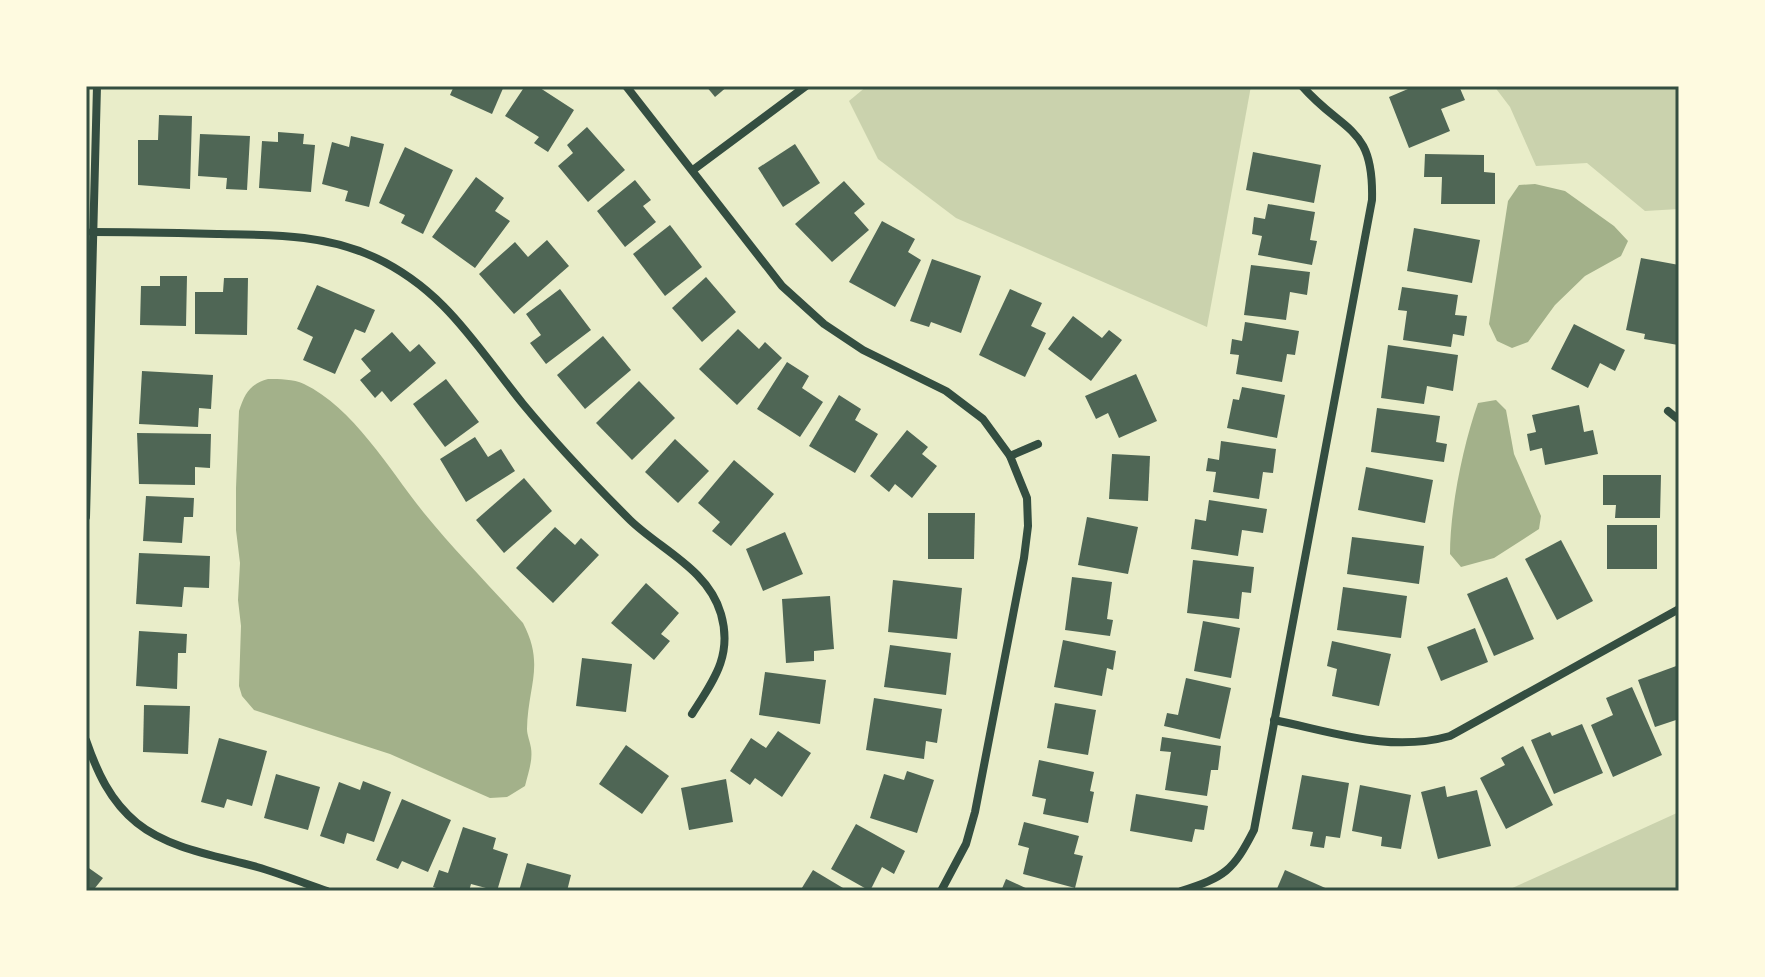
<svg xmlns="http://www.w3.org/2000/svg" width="1765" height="977" font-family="Bitter,serif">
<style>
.green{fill:#cad2ad}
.water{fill:#a3b18a}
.building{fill:#4f6655}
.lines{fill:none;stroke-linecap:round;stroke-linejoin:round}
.minor{stroke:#344e41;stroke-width:8}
.neatline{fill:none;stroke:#344e41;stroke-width:3}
</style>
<rect width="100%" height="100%" fill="#e9edc9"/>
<g class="green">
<polygon points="867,86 1251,86 1207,327 956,218 878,159 849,101"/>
<polygon points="1494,86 1679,86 1679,209 1645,211 1587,163 1536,166 1510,107"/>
<polygon points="1679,812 1679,891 1506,891"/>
</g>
<g class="water">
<polygon points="1535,184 1565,191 1614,226 1628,241 1621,256 1585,276 1555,305 1528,342 1512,348 1497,341 1489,324 1508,201 1519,185"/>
<path d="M 268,379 C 280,379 293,379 304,384 C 354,408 391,472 424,513 C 455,551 490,586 523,623 C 545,665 528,685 527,729 C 527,735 530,741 531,748 C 533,761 528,773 525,786 L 507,797 L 490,798 L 390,754 L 254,710 L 242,696 L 239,686 L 241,626 L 238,600 L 240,563 L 236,530 L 236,488 L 239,411 C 245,393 250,384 268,379 Z"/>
<path d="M 1496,400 L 1506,410 L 1514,454 L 1541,516 L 1539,529 L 1494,558 L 1461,567 L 1450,554 C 1450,509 1463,445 1478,403 Z"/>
</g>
<g class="building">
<polygon points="454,86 504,86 492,114 450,95"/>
<polygon points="525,86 537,86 574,110 548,152 534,143 539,137 505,116"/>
<polygon points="706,86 728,86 715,97"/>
<polygon points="1415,86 1459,86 1465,100 1441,109 1450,131 1409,148 1389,97"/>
<polygon points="159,115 192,116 190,189 138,185 138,140 158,140"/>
<polygon points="587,127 625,170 588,202 558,166 573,153 567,145"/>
<polygon points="278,132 304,134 303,144 315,145 311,192 259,188 262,141 278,142"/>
<polygon points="200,134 250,136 247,190 226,189 227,178 198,176"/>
<polygon points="351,136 384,144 369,207 345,201 348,191 322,184 332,142 349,147"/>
<polygon points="795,144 820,183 783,207 758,168"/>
<polygon points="405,147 453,170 423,234 401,223 405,215 379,203"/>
<polygon points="1253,152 1321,165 1314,203 1246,190"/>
<polygon points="1425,154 1484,155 1484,172 1495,173 1495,204 1441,204 1442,177 1424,177"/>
<polygon points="476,177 504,198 495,211 510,221 475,268 432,237"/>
<polygon points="635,180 651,200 643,206 656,222 625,247 597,211"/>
<polygon points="844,181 865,204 854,213 869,230 832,262 795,224"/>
<polygon points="1268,204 1315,212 1310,240 1317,241 1312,265 1258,255 1262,236 1252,234 1254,217 1265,219"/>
<polygon points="882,221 915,239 908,252 921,260 895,307 849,282"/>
<polygon points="670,225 702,267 665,296 633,254"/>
<polygon points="1414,228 1480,240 1472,283 1407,271"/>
<polygon points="547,240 569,266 514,314 479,274 515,242 528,257"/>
<polygon points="1641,258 1679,265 1678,345 1644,339 1645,334 1626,330"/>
<polygon points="932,259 981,276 961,333 931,322 929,327 910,321"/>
<polygon points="1251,265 1310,272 1307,295 1290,292 1286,320 1244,315"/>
<polygon points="160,276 187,276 186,326 140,325 141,286 160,286"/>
<polygon points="706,277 736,312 702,342 672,308"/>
<polygon points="224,278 248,278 247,335 195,334 195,292 223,292"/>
<polygon points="317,285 375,310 365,333 355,329 335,374 303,360 313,337 297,329"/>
<polygon points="1402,287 1458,295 1455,315 1467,316 1464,336 1453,334 1451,347 1403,340 1407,311 1398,310"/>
<polygon points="560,289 591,330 546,364 530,343 541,335 526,314"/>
<polygon points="1010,289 1042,303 1031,326 1046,333 1025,377 979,355"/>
<polygon points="1073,316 1102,338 1109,330 1122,340 1091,381 1048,349"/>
<polygon points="1245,322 1299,331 1295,355 1287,354 1282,382 1236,374 1239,355 1230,354 1232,339 1242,341"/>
<polygon points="1574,324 1625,350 1615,371 1600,363 1588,388 1551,369"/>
<polygon points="738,329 759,349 765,342 782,358 737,405 699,369"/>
<polygon points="392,332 410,352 419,344 436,363 391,402 382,391 375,398 360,380 371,371 361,359"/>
<polygon points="603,336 631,370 585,409 557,375"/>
<polygon points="1388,345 1458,355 1453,391 1427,386 1424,404 1381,398"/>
<polygon points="787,362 809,376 802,388 823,402 800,437 757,409"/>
<polygon points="142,371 213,375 211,409 199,408 198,427 139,424"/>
<polygon points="1136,374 1157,421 1119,438 1108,413 1096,419 1085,396"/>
<polygon points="446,379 479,422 445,447 413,404"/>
<polygon points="639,381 675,418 632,460 596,423"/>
<polygon points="1242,387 1285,395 1277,438 1227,428 1233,399 1239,400"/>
<polygon points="839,395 861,409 855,420 878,434 855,473 809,446"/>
<polygon points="1579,405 1584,432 1593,430 1598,454 1545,465 1542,448 1530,451 1527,434 1536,432 1532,415"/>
<polygon points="1377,408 1440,416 1436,442 1447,444 1444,462 1371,452"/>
<polygon points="907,430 928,447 922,454 937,466 912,498 895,484 889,492 870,476"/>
<polygon points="137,433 211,434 210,468 195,467 195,485 139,484"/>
<polygon points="475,437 488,457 501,449 515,471 466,502 440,459"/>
<polygon points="675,439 709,471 678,503 645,472"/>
<polygon points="1221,441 1276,449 1273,473 1263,472 1259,499 1213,492 1216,472 1206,471 1208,458 1219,460"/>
<polygon points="1112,454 1150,456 1148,501 1109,499"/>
<polygon points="734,460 774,494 731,546 712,531 720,522 698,503"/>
<polygon points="1366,467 1433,480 1425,523 1358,510"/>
<polygon points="1603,475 1661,475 1660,518 1615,518 1616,505 1603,505"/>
<polygon points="524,478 552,511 504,553 476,520"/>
<polygon points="146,496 194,498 193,517 184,517 182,543 143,541"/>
<polygon points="1209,500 1267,509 1263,533 1242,530 1238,556 1191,549 1195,519 1206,521"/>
<polygon points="928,513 975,513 974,559 928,559"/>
<polygon points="1087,517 1138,527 1128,574 1078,565"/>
<rect x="1607" y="525" width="50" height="44"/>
<polygon points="555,527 575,545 581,538 599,555 553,603 516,568"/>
<polygon points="785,532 803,574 763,591 746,549"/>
<polygon points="1352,537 1424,546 1419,584 1347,574"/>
<polygon points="1561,540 1593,601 1557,620 1525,559"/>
<polygon points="139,553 210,556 209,588 184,587 182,607 136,604"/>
<polygon points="1193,560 1254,567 1251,593 1242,592 1239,619 1187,613"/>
<polygon points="1072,577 1112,582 1107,619 1113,620 1110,636 1065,630"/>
<polygon points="1507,577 1534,639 1494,656 1467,594"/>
<polygon points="893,580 962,588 957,639 888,632"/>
<polygon points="646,583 679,613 661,634 670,641 654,660 611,623"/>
<polygon points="1343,587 1407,596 1401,638 1337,630"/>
<polygon points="830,596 834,649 814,651 814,661 786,663 782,599"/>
<polygon points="1203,621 1240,628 1231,678 1194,671"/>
<polygon points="1475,628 1488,662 1441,681 1427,647"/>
<polygon points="139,631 187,634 186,653 178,653 177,689 136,686"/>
<polygon points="1063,640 1116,651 1113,670 1107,668 1102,696 1054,687"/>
<polygon points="1332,641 1391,654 1379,706 1332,696 1337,669 1327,666"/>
<polygon points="890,645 951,653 946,695 884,687"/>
<polygon points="582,658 632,664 626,712 576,706"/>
<polygon points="1679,665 1679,719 1655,727 1638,680"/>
<polygon points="765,672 826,680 820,724 759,715"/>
<polygon points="1186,678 1231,688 1220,739 1164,726 1167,713 1178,715"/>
<polygon points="1632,687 1662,755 1613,777 1591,725 1613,715 1606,698"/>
<polygon points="874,698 942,709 937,743 926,741 924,759 866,750"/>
<polygon points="1055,703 1096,710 1088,755 1047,748"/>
<polygon points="144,705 190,706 188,754 143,752"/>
<polygon points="1582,724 1603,773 1554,794 1531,740 1550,732 1552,736"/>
<polygon points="778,731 811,753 782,797 755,778 750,785 730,771 751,738 766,748"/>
<polygon points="1162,737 1221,746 1218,770 1211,770 1207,796 1165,790 1171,752 1160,751"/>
<polygon points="219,738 267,751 252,806 227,799 224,808 201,802"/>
<polygon points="626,745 669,776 642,814 599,784"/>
<polygon points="1523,746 1553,805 1506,829 1480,778 1505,765 1501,758"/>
<polygon points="1039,760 1094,772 1090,791 1094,792 1088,823 1043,814 1046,799 1032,796"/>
<polygon points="907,771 934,780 917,833 870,818 884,774 904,780"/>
<polygon points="276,774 320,787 308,830 264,818"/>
<polygon points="1302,775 1349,783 1340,838 1326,836 1324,848 1310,846 1313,832 1292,829"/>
<polygon points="726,779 733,822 689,830 681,788"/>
<polygon points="363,781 391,792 374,842 347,833 344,844 320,836 339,782 360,790"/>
<polygon points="1360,785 1411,795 1401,849 1381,846 1382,837 1352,831"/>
<polygon points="1445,786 1447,797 1477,790 1491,846 1438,859 1421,792"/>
<polygon points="1136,794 1208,806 1204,830 1195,829 1192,842 1130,831"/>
<polygon points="402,799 451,820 428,872 402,861 398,869 376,860"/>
<polygon points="1024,822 1079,836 1074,854 1083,856 1075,888 1023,874 1029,848 1018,845"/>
<polygon points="856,824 905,851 894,874 882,867 870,891 831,869"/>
<polygon points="463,827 496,838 493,849 508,854 497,891 471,884 469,891 445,891 433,887 439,870 448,873"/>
<polygon points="527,863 571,875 567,891 519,891"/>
<polygon points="86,866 103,878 95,888 99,891 86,891"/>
<polygon points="813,870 848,891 800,891"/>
<polygon points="1285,870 1332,891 1276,891"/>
<polygon points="1006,879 1032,891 1001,891"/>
</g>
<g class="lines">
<g class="minor">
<polyline points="626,86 782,286 824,324 863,350 946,391 983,419 1010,456 1027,498 1028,526 1024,558 975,812 966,844 941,891"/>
<polyline points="693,170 806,86"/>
<path d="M 92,232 C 135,232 177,233 220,234 C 272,235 325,234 374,257 C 445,290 476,346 523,404 C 557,445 592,482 630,520 C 661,550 708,569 721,614 C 733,656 713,681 692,714"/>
<polyline points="1668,411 1679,420"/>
<polyline points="1010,456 1038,444"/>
<polyline points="86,517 97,86"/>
<path d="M 1274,720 C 1334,732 1390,753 1450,736 L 1679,609"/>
<path d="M 86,740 C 97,772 110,801 137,823 C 169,849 218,856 257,867 C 281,874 304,883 327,891"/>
<path d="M 1181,891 C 1225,877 1233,871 1254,830 L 1372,200 C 1374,125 1344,134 1302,86"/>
</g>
</g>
<rect width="1765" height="977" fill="none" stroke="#fefae0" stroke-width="176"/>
<rect x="88" y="88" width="1589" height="801" class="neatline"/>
</svg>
